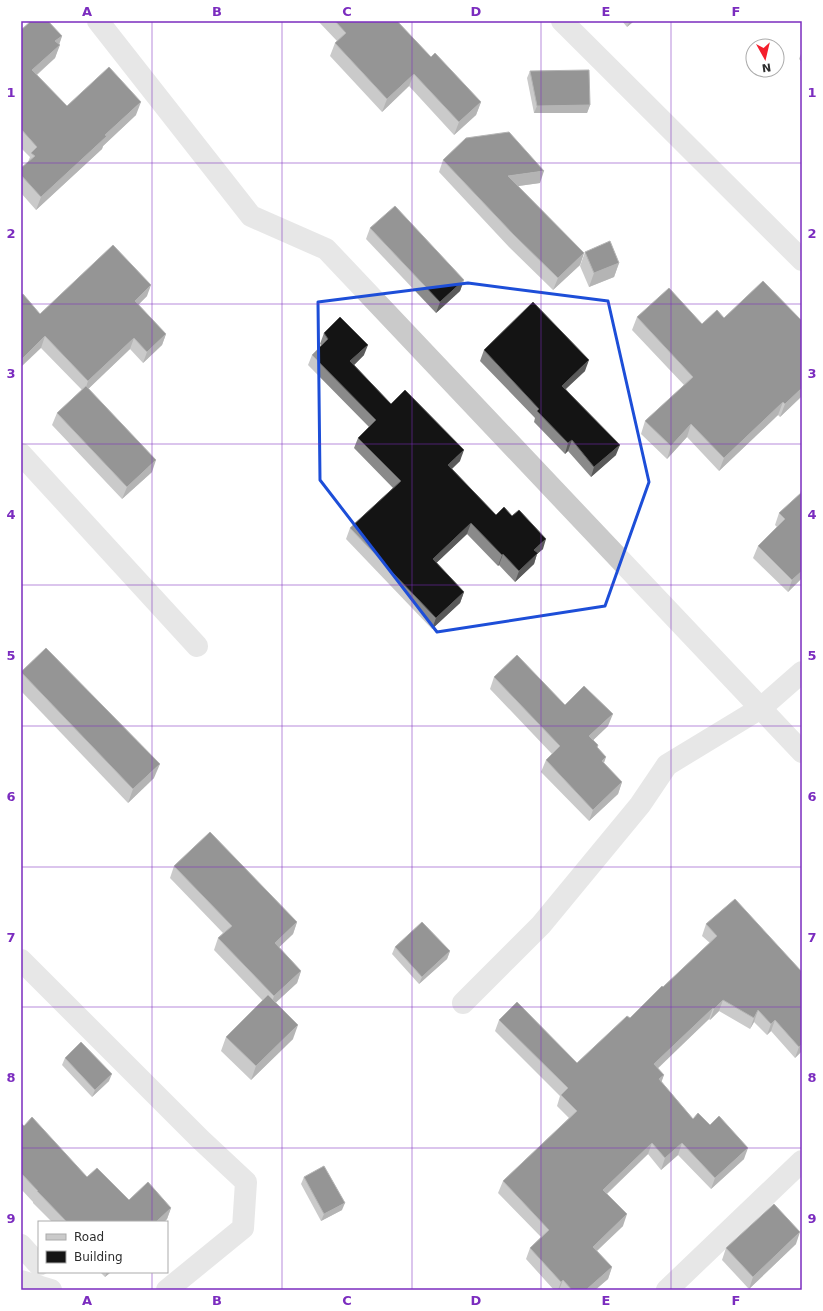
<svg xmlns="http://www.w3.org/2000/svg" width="823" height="1311" font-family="'DejaVu Sans',sans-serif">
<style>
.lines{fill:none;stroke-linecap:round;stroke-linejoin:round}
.minor{stroke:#cacaca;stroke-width:22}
.wall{fill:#8a8a8a}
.shaded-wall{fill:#5a5a5a}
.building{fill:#141414;stroke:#5a5a5a}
.marked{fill:none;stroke:#1d4ed8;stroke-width:3;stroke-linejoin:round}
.grid{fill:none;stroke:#7b2cbf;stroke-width:1;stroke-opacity:0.55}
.neatline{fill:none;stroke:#7b2cbf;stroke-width:1.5}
.grid-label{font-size:13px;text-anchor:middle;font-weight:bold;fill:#7b2cbf}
</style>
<rect width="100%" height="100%" fill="#fff"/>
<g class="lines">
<g class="minor">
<polyline points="98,21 251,216 326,249 802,752"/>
<polyline points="562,21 802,260"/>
<polyline points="21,454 197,646"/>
<polyline points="21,960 200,1139 246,1182 243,1228 167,1290"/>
<polyline points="463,1003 541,925 640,805 667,765 761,708 802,672"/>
<polyline points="21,1245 39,1265"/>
<polyline points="21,1281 51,1290"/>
<polyline points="667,1290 802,1161"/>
</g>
</g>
<g class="wall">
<polygon points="318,21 397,21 431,57 481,102 476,115 454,135 409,86 382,112 330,56 335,43 337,41"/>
<polygon points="622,21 634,21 627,27"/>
<polygon points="21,30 62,36 55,58 37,75 67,106 136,115 103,146 102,149 36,210 21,193 21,168 28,162 30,157 21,148"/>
<polygon points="802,51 802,62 799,59"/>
<polygon points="530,71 590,105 587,113 534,113 527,78"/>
<polygon points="443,160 540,183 518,186 584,253 580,265 553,290 509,247 439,172"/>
<polygon points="370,228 464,280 460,291 436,313 366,239"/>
<polygon points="585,252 619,263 614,277 589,287 580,266"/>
<polygon points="147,296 138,305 166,334 162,345 143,363 130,349 88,389 152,472 122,499 52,425 57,413 82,390 41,348 40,314"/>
<polygon points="637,317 702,324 724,318 802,396 780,417 778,415 719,471 687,437 667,459 641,434 645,421 684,385 632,330"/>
<polygon points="324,333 364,355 354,365 391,404 460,461 452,469 496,515 543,549 537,554 534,564 515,582 499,565 498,566 467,534 436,563 464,592 460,603 432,629 346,539 350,528 393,488 354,448 358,438 369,427 308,365 312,355 321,345 320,344"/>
<polygon points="484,350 585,371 566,389 616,455 591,477 568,451 565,454 534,422 535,418 480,361"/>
<polygon points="802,487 802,578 788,592 753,558 758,546 777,527 775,525 779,513 800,494"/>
<polygon points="21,671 154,778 128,803 21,691"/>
<polygon points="494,677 565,705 608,726 593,740 598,745 597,747 604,764 622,782 618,794 589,821 541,772 546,760 552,754 490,689"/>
<polygon points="174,866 297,922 293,934 279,947 301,971 297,983 276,1002 293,1039 251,1080 221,1051 226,1037 263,1001 214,950 218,938 223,933 170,878"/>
<polygon points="735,899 802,1051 795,1058 771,1031 767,1035 754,1022 750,1029 719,1011 710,1020 709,1019 657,1068 664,1075 661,1081 693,1119 744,1159 711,1189 678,1155 661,1170 648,1154 607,1194 623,1226 597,1251 612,1267 608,1279 595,1290 554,1290 526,1259 530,1248 541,1237 498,1193 503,1181 569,1118 557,1106 560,1096 495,1031 499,1020 577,1063 630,1018 663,987 710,943 702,936 706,924"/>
<polygon points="395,947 450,951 447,959 419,984 392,954"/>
<polygon points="65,1058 109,1081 92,1097 62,1065"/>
<polygon points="21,1123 87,1177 129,1200 171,1208 167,1219 164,1222 52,1222 33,1203 33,1202 21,1189"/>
<polygon points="304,1177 342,1210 321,1221 301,1184"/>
<polygon points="796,1244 749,1289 722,1260 726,1248"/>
<polygon points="100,1272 111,1272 105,1277"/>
</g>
<g class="shaded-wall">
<polygon points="630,21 634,21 627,27"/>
<polygon points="62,36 58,47 60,45 55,58 27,83 32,70 55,41"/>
<polygon points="414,74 409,86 382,112 387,99"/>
<polygon points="141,102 136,115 103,146 102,149 36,210 41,197 105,135"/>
<polygon points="481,102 476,115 454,135 459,122"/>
<polygon points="590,105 587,113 534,113 537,106"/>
<polygon points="544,171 540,183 504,188 508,176"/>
<polygon points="584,253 580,265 553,290 558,278"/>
<polygon points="619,263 614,277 589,287 594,273"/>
<polygon points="464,280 460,291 436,313 440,302"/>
<polygon points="151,285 147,296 131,312 135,301"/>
<polygon points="166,334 162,345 143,363 147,352"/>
<polygon points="45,336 41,348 21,367 21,360"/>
<polygon points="134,338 130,349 84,393 88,381"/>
<polygon points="368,345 364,355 347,372 350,361"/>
<polygon points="589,360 585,371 558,396 562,386"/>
<polygon points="802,388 802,396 780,417 785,404"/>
<polygon points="783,402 778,415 719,471 724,458"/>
<polygon points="691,424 687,437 667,459 671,446"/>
<polygon points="572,440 568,451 565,454 568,443"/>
<polygon points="620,445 616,455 591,477 594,467"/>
<polygon points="464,450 460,461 444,476 448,465"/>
<polygon points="156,460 152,472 122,499 127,487"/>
<polygon points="471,523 467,534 429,570 433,559"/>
<polygon points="546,539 543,549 537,554 534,564 515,582 519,571 534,550"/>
<polygon points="503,554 499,565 498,566 502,555"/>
<polygon points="802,571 802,578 788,592 792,580"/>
<polygon points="464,592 460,603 432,629 436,618"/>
<polygon points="613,714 608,726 585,748 589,736"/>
<polygon points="606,757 602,769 602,761"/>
<polygon points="160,764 154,778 128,803 133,789"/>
<polygon points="622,782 618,794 589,821 593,810"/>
<polygon points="297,922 293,934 271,955 275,943"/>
<polygon points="450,951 447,959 419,984 422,977"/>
<polygon points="301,971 297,983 270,1008 274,996"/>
<polygon points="723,1000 719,1011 710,1020 714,1009"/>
<polygon points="713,1008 709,1019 650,1076 654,1064"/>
<polygon points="758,1010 754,1022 750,1029 754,1018"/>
<polygon points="775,1020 771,1031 767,1035 771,1024"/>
<polygon points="298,1025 293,1039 251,1080 256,1066"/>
<polygon points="802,1044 802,1051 795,1058 799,1047"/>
<polygon points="112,1074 109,1081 92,1097 95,1090"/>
<polygon points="664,1075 660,1086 659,1079"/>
<polygon points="652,1143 648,1154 599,1201 603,1190"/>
<polygon points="682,1143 678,1155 661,1170 665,1158"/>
<polygon points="748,1148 744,1159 711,1189 715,1178"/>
<polygon points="345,1203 342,1210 321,1221 324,1214"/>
<polygon points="171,1208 167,1219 164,1222 156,1222"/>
<polygon points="627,1214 623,1226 589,1258 593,1247"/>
<polygon points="800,1232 796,1244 749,1289 753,1277"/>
<polygon points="612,1267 608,1279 595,1290 586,1290"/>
<polygon points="107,1272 111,1272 105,1277"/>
<polygon points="563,1280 559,1290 558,1290 561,1282"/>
</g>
<g class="building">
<polygon points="31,21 48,21 62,36 55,41 60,45 32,70 67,106 109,67 141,102 105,135 107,136 41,197 21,175 21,168 35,156 31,153 37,147 21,129 21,30"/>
<polygon points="335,21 397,21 431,57 435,53 481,102 459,122 414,74 387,99 335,43 346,33"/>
<polygon points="589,70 590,105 537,106 530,71"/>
<polygon points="509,132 544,171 508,176 584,253 558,278 513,234 443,160 466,138"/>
<polygon points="395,206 464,280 440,302 370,228"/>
<polygon points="610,241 619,263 594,273 585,252"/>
<polygon points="113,245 151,285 135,301 166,334 147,352 134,338 88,381 45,336 21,360 21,295 23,294 40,314"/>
<polygon points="763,281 802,321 802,388 785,404 783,402 724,458 691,424 671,446 645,421 693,377 637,317 669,288 702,324 717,310 724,318"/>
<polygon points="533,302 589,360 562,386 620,445 594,467 572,440 568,443 537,411 539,409 484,350"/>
<polygon points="340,317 368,345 350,361 391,404 405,390 464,450 448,465 496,515 504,507 512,516 519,510 546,539 534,550 538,553 519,571 503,554 502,555 471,523 433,559 464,592 436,618 350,528 401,481 358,438 376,420 312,355 328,339 324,333"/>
<polygon points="86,386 156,460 127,487 57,413"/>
<polygon points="802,492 802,571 792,580 758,546 785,519 779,513"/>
<polygon points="46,648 160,764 133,789 21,672"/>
<polygon points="517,655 565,705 584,686 613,714 589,736 598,745 597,747 606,757 602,761 622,782 593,810 546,760 560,746 494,677"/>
<polygon points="210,832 297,922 275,943 301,971 274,996 218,938 232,926 174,866"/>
<polygon points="735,899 802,972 802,1044 799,1047 775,1020 771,1024 758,1010 754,1018 723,1000 714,1009 713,1008 654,1064 664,1075 659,1079 693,1119 698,1113 710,1125 719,1116 748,1148 715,1178 682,1143 665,1158 652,1143 603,1190 627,1214 593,1247 612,1267 586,1290 572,1290 563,1280 561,1282 530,1248 549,1230 503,1181 577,1111 561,1095 568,1088 499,1020 517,1002 577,1063 627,1016 630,1018 662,986 663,987 717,936 706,924"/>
<polygon points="422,922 450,951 422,977 395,947"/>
<polygon points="268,995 298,1025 256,1066 226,1037"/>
<polygon points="81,1042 112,1074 95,1090 65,1058"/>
<polygon points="32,1117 87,1177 97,1168 129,1200 148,1182 171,1208 156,1222 67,1222 37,1191 38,1191 21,1173 21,1123 24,1126"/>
<polygon points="324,1166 345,1203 324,1214 304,1177"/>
<polygon points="774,1204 800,1232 753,1277 726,1248"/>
</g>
<path d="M0 0H823V1311H0ZM 468,283 L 608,301 L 649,482 L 605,606 L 437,632 L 320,480 L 318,302 Z" fill="#fff" fill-opacity=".55" fill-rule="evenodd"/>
<path class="marked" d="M 468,283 L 608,301 L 649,482 L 605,606 L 437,632 L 320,480 L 318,302 Z"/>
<path class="grid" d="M 152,21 L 152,1222M 282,21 L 282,1290M 412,21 L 412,1290M 541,21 L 541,1290M 671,21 L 671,1290M 21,163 L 802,163M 21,304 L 802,304M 21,444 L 802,444M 21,585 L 802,585M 21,726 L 802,726M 21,867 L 802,867M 21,1007 L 802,1007M 21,1148 L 802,1148M 152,1272 L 152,1290"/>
<rect width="823" height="1311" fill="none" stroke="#ffffff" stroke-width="44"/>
<rect x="38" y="1221" width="130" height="52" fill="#ffffff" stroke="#ababab"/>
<rect x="46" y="1234" width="20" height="6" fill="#cacaca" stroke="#ababab"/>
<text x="74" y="1241" font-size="12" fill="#2d2d2d">Road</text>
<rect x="46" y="1251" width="20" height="12" fill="#141414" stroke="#ababab"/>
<text x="74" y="1261" font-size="12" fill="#2d2d2d">Building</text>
<g transform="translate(765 58) rotate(172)"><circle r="19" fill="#ffffff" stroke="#ababab"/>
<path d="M0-3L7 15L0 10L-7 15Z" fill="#f41e2c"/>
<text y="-6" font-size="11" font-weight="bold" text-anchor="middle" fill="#2d2d2d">N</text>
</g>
<rect x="22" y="22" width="779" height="1267" class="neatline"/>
<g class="grid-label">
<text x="87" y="16">A</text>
<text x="217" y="16">B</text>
<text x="347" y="16">C</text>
<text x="476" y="16">D</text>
<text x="606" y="16">E</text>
<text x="736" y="16">F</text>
<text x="11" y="97">1</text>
<text x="812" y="97">1</text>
<text x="11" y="238">2</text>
<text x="812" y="238">2</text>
<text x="11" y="378">3</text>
<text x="812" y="378">3</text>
<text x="11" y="519">4</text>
<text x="812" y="519">4</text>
<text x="11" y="660">5</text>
<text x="812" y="660">5</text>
<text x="11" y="801">6</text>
<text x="812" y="801">6</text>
<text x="11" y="942">7</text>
<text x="812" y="942">7</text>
<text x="11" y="1082">8</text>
<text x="812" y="1082">8</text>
<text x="11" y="1223">9</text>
<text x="812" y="1223">9</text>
<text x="87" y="1305">A</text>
<text x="217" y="1305">B</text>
<text x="347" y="1305">C</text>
<text x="476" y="1305">D</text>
<text x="606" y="1305">E</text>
<text x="736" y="1305">F</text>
</g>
</svg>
